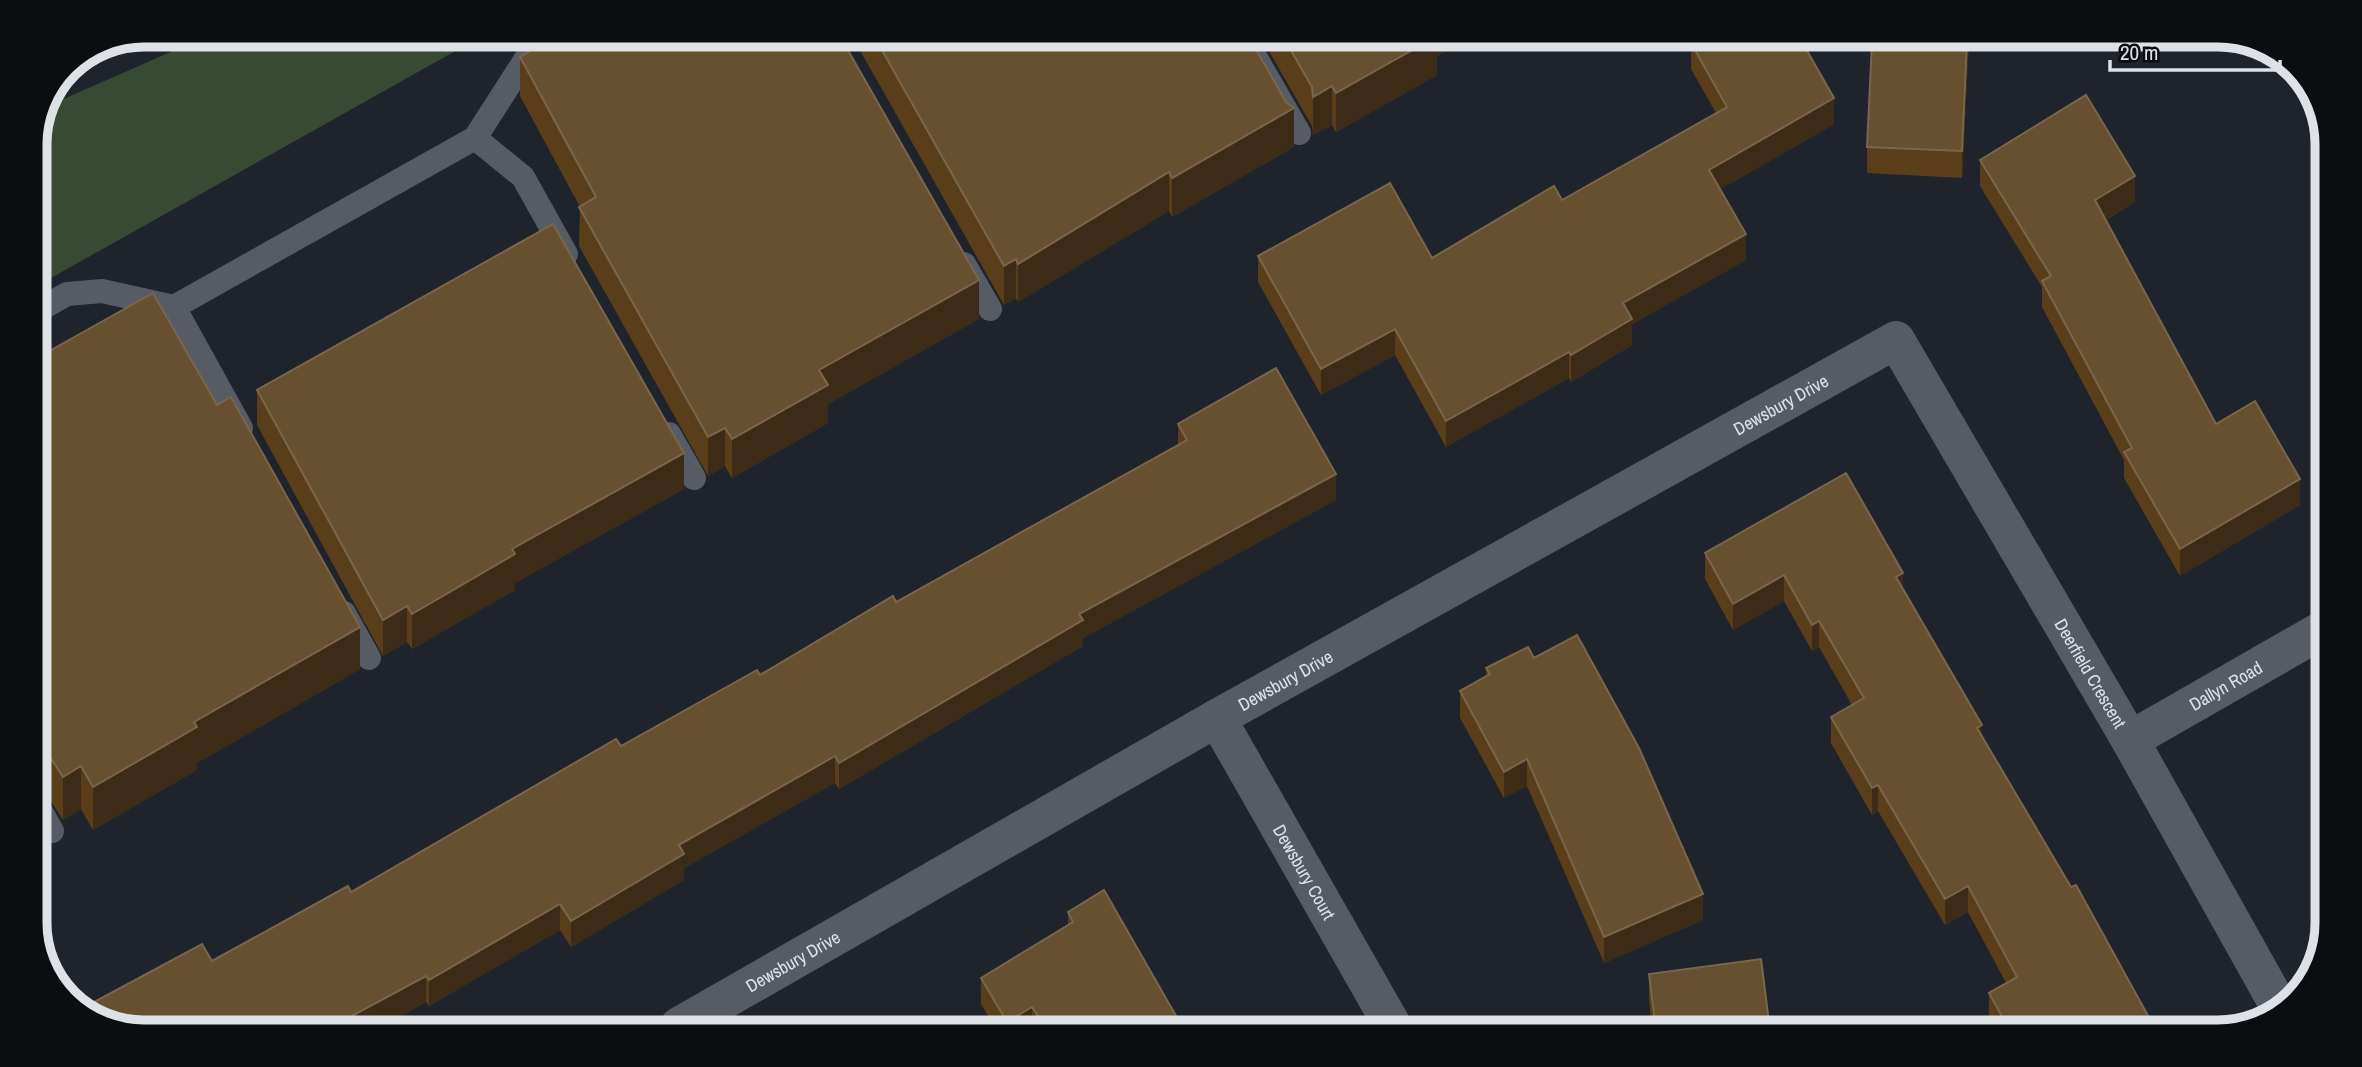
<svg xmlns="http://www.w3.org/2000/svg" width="2362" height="1067" font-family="'Archivo Narrow',sans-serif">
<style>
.green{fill:#394a34}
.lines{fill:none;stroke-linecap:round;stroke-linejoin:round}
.service{stroke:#565b64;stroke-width:24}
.minor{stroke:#565b64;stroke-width:38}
.wall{fill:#593e19}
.shaded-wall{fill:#3c2c17}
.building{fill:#67502f;stroke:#7a664c;stroke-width:2}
.labels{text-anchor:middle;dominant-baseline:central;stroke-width:6;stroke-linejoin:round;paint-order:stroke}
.street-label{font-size:18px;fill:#dee1e6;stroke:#0b0d10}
.rim{fill:none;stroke:#dee1e6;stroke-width:9}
</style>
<rect width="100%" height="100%" fill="#1f232b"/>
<polygon class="green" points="209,35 482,36 35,287 35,138 50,105"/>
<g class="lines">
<g class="service">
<polyline points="1245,39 1299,133"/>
<polyline points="475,138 523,177 566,254"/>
<polyline points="964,264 990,309"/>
<polyline points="174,307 241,428"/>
<polyline points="35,312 67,294 102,291 174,307 475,138 536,43 547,37"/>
<polyline points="669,434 694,478"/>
<polyline points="344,613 369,658"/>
<polyline points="35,801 52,831"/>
</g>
<g class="minor">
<path id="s1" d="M 1217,718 L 1392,1025"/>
<path id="s2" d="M 2130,740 L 2322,630"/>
<path id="s3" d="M 679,1026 L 1217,718 L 1896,340 L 2130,740 L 2281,1010"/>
</g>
</g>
<g class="wall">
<polygon points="853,38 1250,39 1294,147 1172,217 1169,211 1018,302 1016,298 1004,305"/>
<polygon points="1262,39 1465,40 1437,56 1437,75 1336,132 1332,125 1313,135 1312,126"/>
<polygon points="1969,42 1962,178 1867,173 1867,147"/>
<polygon points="1691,43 1834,124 1721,189 1746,260 1632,324 1632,345 1571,382 1569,378 1446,447 1395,355 1321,395 1258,282 1258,256 1432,258 1562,200 1716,113 1691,69"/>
<polygon points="520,57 979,319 828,404 828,423 732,478 725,466 708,476 579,246 580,207 520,96"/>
<polygon points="1980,160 2135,202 2106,220 2216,424 2300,505 2180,576 2124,478 2124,460 2042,307 2042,287 1980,186"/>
<polygon points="35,359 360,669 197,763 197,770 93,830 81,809 63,820 43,789 35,788"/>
<polygon points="257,390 684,489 515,583 515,590 412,649 407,642 383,656 257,425"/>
<polygon points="1178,424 1336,500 1083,638 1083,646 839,789 835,783 684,868 684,880 571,947 560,930 429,1006 426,1002 385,1025 102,1024 212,961 351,892 621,746 896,602 1178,445"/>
<polygon points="1705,553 1903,589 1982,736 2157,1032 1995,1031 1989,1019 1989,993 2006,983 1968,912 1945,925 1878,811 1872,815 1831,743 1831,717 1852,705 1819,647 1812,651 1784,601 1733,630 1705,579"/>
<polygon points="1534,658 1703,920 1604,963 1527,786 1504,798 1460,718 1460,691 1486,676 1486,668"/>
<polygon points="1068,912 1183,1028 995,1027 981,1004 981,978 1068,926"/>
<polygon points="1649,974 1770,1030 1652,1030 1649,1000"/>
</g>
<g class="shaded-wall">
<polygon points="1429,40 1465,40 1437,56 1437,75 1336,132 1336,93"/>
<polygon points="1967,42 1969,42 1962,178 1962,151"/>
<polygon points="1332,86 1332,125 1313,135 1313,97"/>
<polygon points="1834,98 1834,124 1709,196 1709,170"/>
<polygon points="1294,108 1294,147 1172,217 1172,178"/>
<polygon points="1169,172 1169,211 1018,302 1018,264"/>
<polygon points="2135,176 2135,202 2095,226 2095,200"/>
<polygon points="1746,234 1746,260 1632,324 1632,345 1571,382 1571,355 1623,303"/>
<polygon points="1016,259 1016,298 1004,305 1004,266"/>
<polygon points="979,280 979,319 828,404 828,423 732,478 732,439 819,370"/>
<polygon points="1395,329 1395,355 1321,395 1321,369"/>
<polygon points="1569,352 1569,378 1446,447 1446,421"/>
<polygon points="725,428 725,466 708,476 708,437"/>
<polygon points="684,453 684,489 515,583 515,590 412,649 412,614 512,549"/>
<polygon points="1336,474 1336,500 1083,638 1083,646 839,789 839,763 1079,614"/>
<polygon points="2300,479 2300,505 2180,576 2180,549"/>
<polygon points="1903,573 1903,599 1896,577"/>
<polygon points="1784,575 1784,601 1733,630 1733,604"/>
<polygon points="407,606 407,642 383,656 383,620"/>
<polygon points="1819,621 1819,647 1812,651 1812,625"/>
<polygon points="360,627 360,669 197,763 197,770 93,830 93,787 194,722"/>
<polygon points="1982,725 1982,751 1977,728"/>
<polygon points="835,756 835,783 684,868 684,880 571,947 571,921 679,845"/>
<polygon points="1527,759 1527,786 1504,798 1504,772"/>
<polygon points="81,766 81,809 63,820 63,777"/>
<polygon points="1878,785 1878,811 1872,815 1872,788"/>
<polygon points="37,792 37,835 35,836 35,793"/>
<polygon points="1968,886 1968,912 1945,925 1945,899"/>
<polygon points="1703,894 1703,920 1604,963 1604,937"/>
<polygon points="560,904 560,930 429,1006 429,980"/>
<polygon points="426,976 426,1002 385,1025 337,1024"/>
<polygon points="1032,1007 1032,1027 1007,1027 1007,1022"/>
</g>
<g class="building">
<polygon points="556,37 841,38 979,280 819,370 828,385 732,439 725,428 708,437 579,207 596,197 520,57"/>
<polygon points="875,38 1250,39 1286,102 1294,108 1172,178 1169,172 1018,264 1016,259 1004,266"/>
<polygon points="1285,40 1430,40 1336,93 1332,86 1313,97 1312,87"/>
<polygon points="1694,41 1802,42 1834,98 1709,170 1746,234 1623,303 1632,319 1571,355 1569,352 1446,421 1395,329 1321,369 1258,256 1390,183 1432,258 1554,186 1562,200 1727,107 1691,43"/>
<polygon points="1872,42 1967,42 1962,151 1867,147"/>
<polygon points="2086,95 2135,176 2095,200 2216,424 2255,401 2300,479 2180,549 2124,452 2132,448 2042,281 2051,276 1980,160"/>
<polygon points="553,224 684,453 512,549 515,554 412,614 407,606 383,620 257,390"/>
<polygon points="153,293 217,405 231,397 360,627 194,722 197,727 93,787 81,766 63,777 43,746 35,745 35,359"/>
<polygon points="1276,368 1336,474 1079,614 1083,620 839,763 835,756 679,845 684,854 571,921 560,904 429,980 426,976 337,1024 102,1024 83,1008 202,944 212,961 348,886 351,892 616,739 621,746 757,670 760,675 893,596 896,602 1187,440 1178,424"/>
<polygon points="1846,473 1903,573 1896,577 1982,725 1977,728 2071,887 2076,885 2157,1032 2010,1031 1989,993 2017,977 1968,886 1945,899 1878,785 1872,788 1831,717 1864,698 1819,621 1812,625 1784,575 1733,604 1705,553"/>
<polygon points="1577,635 1639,748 1703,894 1604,937 1527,759 1504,772 1460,691 1490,674 1486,668 1528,647 1534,658"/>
<polygon points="1104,890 1183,1028 1064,1027 1063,1025 1059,1027 1045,1027 1032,1007 1007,1022 981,978 1073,922 1068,912"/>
<polygon points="1761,959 1770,1030 1656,1030 1649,974"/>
</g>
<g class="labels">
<g class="street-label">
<text stroke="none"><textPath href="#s3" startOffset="1265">Dewsbury Drive</textPath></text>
<text stroke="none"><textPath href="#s3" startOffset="1783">Deerfield Crescent</textPath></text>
<text stroke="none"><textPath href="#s3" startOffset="698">Dewsbury Drive</textPath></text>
<text stroke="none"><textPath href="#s2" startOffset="110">Dallyn Road</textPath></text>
<text stroke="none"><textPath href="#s1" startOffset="177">Dewsbury Court</textPath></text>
<text stroke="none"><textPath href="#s3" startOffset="131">Dewsbury Drive</textPath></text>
</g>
</g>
<path d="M0 0H2362V1067H0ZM144 47H2218A97 97 0 0 1 2315 144V923A97 97 0 0 1 2218 1020H144A97 97 0 0 1 47 923V144A97 97 0 0 1 144 47Z" fill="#0b0d10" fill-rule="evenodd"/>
<path class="rim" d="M144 47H2218A97 97 0 0 1 2315 144V923A97 97 0 0 1 2218 1020H144A97 97 0 0 1 47 923V144A97 97 0 0 1 144 47Z"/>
<path d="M2110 60v10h170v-10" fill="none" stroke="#dee1e6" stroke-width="3.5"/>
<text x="2120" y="60" font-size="21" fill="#dee1e6" stroke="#0b0d10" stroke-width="5" paint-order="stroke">20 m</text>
</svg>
